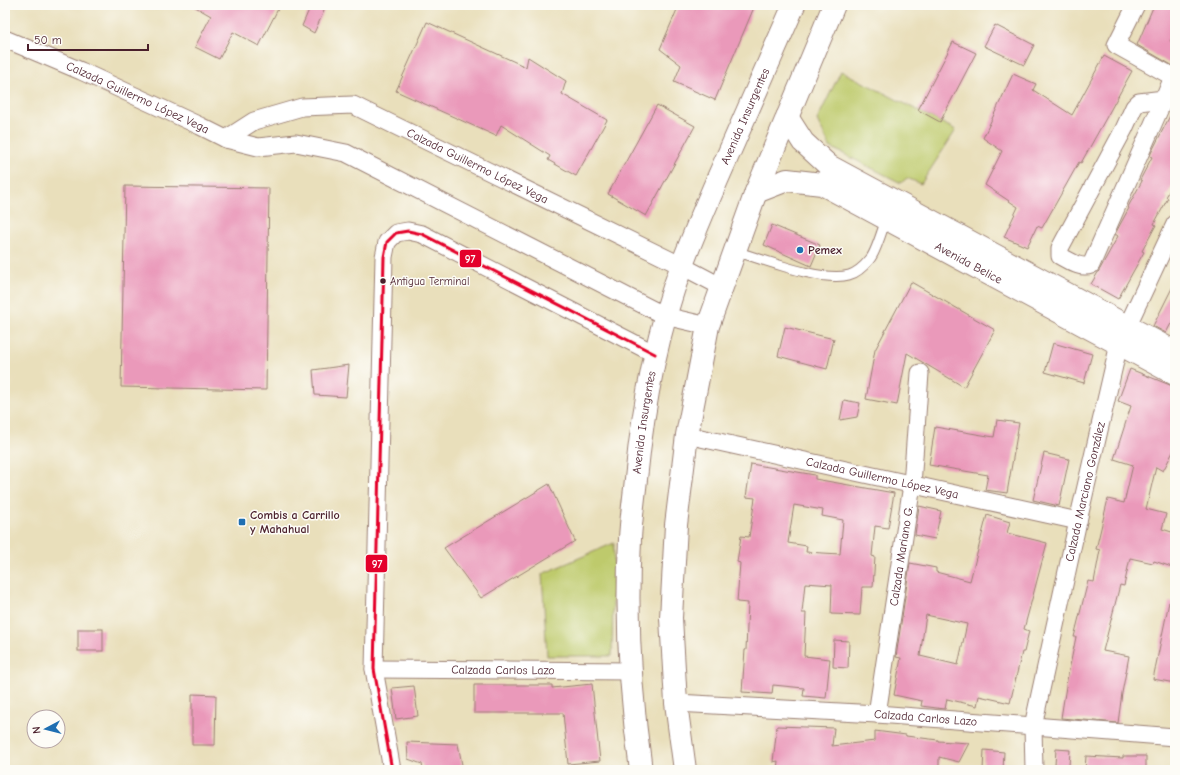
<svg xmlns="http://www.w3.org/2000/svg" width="1180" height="775" font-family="'Comic Neue',sans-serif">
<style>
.green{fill:#beca6c;stroke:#84744c}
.building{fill:#ea99ba;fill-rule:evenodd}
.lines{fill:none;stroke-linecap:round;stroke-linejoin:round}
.lane-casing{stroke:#9a7f73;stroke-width:11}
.street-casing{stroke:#9a7f73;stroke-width:19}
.secondary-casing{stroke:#9a7f73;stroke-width:24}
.primary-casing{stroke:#9a7f73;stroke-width:24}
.lane{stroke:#fff;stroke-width:9}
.street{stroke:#fff;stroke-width:17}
.secondary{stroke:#fff;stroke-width:22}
.primary{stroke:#fff;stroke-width:22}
.bus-1-casing{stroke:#fdfcf7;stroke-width:6}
.bus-1{stroke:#e4002b;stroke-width:3}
.poi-dot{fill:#1f6fb2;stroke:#fdfcf7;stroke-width:1.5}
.bus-dot{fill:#4a1f2b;stroke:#fdfcf7;stroke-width:1.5}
.labels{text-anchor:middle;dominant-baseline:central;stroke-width:3;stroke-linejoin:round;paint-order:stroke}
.bus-label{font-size:11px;fill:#4a1f2b;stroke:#fdfcf7;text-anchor:start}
.street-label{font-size:12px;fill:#4a1f2b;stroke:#fdfcf7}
.poi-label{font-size:12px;font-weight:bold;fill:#4a1f2b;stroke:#fdfcf7;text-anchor:start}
.line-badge{stroke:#fdfcf7;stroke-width:1.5}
.badge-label{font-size:11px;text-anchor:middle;font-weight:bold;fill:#fff}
</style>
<rect width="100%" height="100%" fill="#fdfcf7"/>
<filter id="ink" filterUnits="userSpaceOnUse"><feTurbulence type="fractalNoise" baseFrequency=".025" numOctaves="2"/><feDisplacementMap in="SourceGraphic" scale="8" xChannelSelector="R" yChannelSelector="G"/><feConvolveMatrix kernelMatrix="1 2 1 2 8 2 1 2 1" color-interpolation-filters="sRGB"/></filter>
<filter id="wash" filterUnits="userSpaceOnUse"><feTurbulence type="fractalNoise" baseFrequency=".012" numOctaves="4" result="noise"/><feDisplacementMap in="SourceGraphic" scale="16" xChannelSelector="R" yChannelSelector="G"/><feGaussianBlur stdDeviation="0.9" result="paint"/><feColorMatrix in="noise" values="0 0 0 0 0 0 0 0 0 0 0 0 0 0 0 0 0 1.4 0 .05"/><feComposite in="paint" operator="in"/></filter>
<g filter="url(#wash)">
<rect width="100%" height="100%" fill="#e9dfbb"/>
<g class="green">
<polygon points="841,71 956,130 921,184 907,178 901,183 830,147 817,120"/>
<polygon points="614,543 612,656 547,656 542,574"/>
</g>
<g id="blocks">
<g class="building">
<polygon points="192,5 280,5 259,46 233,32 219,59 195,47 211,16"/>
<polygon points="311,5 313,5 324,11 314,33 302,26"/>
<polygon points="679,5 755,5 715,100 674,82 681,65 660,49"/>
<polygon points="1154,5 1175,5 1175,33 1170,41 1175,44 1175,67 1137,45"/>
<polygon points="427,22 526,67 528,57 566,81 562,94 607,120 576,176 548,160 550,156 501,125 496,136 396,91"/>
<polygon points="995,25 1034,45 1024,65 984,46"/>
<polygon points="953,42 976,53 940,122 918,110"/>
<polygon points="1104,56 1132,71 1105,120 1081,163 1079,162 1042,228 1037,226 1027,247 1004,237 1018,207 985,185 1002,151 983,138 1013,74 1036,84 1033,90 1072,115"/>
<polygon points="657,105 695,126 646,216 608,194"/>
<polygon points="1175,106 1175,181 1166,197 1168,198 1154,224 1156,225 1142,251 1144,252 1118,299 1091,284 1100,269 1118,236 1115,234 1129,208 1128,207 1142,181 1140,180 1152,157 1150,156 1151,153"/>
<polygon points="125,186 269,188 266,390 121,387"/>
<polygon points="772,225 820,245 811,266 764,245"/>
<polygon points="911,282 995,330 964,387 907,353 897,405 866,399 875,350"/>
<polygon points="1175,282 1175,316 1166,333 1153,326"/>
<polygon points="785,327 834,339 827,369 778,356"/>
<polygon points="1053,343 1092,354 1084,383 1045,372"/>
<polygon points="349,365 346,397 315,395 313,370"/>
<polygon points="1130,369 1175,387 1175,448 1163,471 1156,467 1146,509 1166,514 1162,529 1175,533 1175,568 1154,561 1153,563 1130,558 1124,586 1120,585 1103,651 1129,656 1122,693 1118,723 1061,718 1067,680 1076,637 1074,637 1088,581 1094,582 1100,550 1096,549 1108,499 1124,503 1133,465 1114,459 1131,406 1118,401"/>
<polygon points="844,400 860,403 857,417 840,420"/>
<polygon points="997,420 1019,423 1007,493 985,490 988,475 929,465 935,427 994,437"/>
<polygon points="1044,453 1069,459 1059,506 1033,500"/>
<path d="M 751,464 L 815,475 L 815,479 L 894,493 L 888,528 L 875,526 L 872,556 L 875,557 L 873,587 L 862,587 L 860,615 L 831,614 L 832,585 L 805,583 L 802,613 L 806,613 L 804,656 L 830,659 L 826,698 L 803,696 L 804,688 L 773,685 L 772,694 L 742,692 L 745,650 L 746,650 L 748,603 L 737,602 L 740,563 L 737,562 L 741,536 L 749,537 L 755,498 L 746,497 ZM 794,505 L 823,510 L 822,516 L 843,520 L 840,554 L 806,552 L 807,546 L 788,543 Z"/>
<polygon points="549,484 575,541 481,598 444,548"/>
<polygon points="919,506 941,511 935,539 915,535"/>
<path d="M 987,515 L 1010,522 L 1007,533 L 1047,543 L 1024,629 L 1029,631 L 1024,652 L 1022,652 L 1010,703 L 979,696 L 977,706 L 947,699 L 945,709 L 921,706 L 922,701 L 894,695 L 901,658 L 896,657 L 910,563 L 936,568 L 936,572 L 970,581 ZM 926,615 L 967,624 L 958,665 L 920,656 Z"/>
<polygon points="1169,602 1175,603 1175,683 1153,679"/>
<rect x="78" y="629" width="25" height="22"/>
<polygon points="834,640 849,641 848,668 833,667"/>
<polygon points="592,684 600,761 568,764 563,713 474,713 474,685 552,685 552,688"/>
<polygon points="414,686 418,716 396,719 392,688"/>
<polygon points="192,694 216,695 215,745 192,745"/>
<polygon points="777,726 834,728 832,746 875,741 875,731 906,735 906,736 938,740 938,741 969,743 959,762 939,757 939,770 777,770 778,761 773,762"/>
<polygon points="407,742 458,744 463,770 423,770 422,764 408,759"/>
<polygon points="1056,749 1070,750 1069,766 1055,765"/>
<polygon points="984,750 1004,752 1003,770 983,770"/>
<polygon points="1086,756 1123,758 1123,756 1146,756 1146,770 1085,770"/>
</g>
</g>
</g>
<g filter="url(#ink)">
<use href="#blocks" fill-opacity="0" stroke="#9a7f73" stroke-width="1"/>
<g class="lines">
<defs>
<path id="lane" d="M 735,251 C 762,259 823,283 849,275 C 857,273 865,265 870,259 C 876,252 883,228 886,219"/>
<g id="street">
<polyline points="1136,5 1116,45 1175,78"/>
<path id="s1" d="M 5,39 L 81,71 L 200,126 L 226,139 L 258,147 L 296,143 L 346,153 L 665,316 L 708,326"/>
<path d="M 1164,99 L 1139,102 L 1134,107 L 1124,129 L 1060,248 L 1060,256 C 1070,261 1080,269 1091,265 L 1164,99 L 1173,77"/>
<path id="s2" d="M 226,139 L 254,121 L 302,107 L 353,105 L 682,266 L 722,287"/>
<path id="s3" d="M 687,435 L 1078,521"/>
<path id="s4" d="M 374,669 L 631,671"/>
<path id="s5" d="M 676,703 L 877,714 L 1175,737"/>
<path id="s6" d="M 877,714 L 912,485 L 920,373"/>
<polyline points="392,770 374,669 384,257 387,242 396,233 408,231 422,234 655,354"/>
<path id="s7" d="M 1034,770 L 1033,726 L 1078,521 L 1119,344 L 1175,224"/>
</g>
<g id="secondary">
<polyline points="787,117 803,142 829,166 1175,352"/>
<path id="s8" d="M 756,192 L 787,180 L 822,184 L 1175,374"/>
</g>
<g id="primary">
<path id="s9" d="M 641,770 C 630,694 626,616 630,539 C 631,519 634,499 636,479 C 643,407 656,334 682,265 C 695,231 710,196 725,162 C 748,110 771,57 794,5"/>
<polyline points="685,770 676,703 671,618 676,525 687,435 708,326 756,192 834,5"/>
</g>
</defs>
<use href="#lane" class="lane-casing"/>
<use href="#street" class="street-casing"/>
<use href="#secondary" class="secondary-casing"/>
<use href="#primary" class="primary-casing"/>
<use href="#lane" class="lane"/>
<use href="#street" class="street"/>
<use href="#secondary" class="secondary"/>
<use href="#primary" class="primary"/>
<defs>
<polyline id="bus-1" points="392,770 374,669 384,257 387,242 396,233 408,231 422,234 655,354"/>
</defs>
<use href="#bus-1" class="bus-1-casing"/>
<use href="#bus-1" class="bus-1"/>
</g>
</g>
<g class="poi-dot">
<circle cx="800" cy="250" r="4"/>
<rect x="238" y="518" width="8" height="8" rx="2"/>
</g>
<circle class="bus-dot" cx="383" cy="281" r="3.5"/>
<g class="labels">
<g class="bus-label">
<text x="390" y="281">Antigua Terminal</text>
</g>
<g class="street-label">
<text stroke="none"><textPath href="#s1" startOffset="145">Calzada Guillermo López Vega</textPath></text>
<text stroke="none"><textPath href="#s9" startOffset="673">Avenida Insurgentes</textPath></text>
<text stroke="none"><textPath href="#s2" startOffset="273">Calzada Guillermo López Vega</textPath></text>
<text stroke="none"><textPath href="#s8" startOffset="235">Avenida Belice</textPath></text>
<text stroke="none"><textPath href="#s9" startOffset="349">Avenida Insurgentes</textPath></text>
<text stroke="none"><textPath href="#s3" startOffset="200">Calzada Guillermo López Vega</textPath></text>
<text stroke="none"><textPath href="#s7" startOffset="284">Calzada Marciano González</textPath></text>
<text stroke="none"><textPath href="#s6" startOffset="160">Calzada Mariano G.</textPath></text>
<text stroke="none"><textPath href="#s4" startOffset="129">Calzada Carlos Lazo</textPath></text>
<text stroke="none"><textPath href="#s5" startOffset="250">Calzada Carlos Lazo</textPath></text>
</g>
<g class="poi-label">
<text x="808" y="250">Pemex</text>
<text x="250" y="515">Combis a Carrillo<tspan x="250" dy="14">y Mahahual</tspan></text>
</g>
</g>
<g class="line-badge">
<rect x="459" y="249" width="23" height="19" rx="4" fill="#e4002b"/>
<rect x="365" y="554" width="23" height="19" rx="4" fill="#e4002b"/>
</g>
<g class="badge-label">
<text x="470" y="263">97</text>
<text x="377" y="568">97</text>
</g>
<rect width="1180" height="775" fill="none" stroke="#fdfcf7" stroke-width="20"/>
<g transform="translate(46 729) rotate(263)"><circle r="19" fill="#fdfcf7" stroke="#b5a4a5"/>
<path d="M0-3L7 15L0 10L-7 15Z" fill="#1f6fb2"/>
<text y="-6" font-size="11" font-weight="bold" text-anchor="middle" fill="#4a1f2b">N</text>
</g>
<path d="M28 44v6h120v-6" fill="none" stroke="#4a1f2b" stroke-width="2"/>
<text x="34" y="44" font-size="12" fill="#4a1f2b" stroke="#fdfcf7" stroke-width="3" paint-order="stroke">50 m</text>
</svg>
